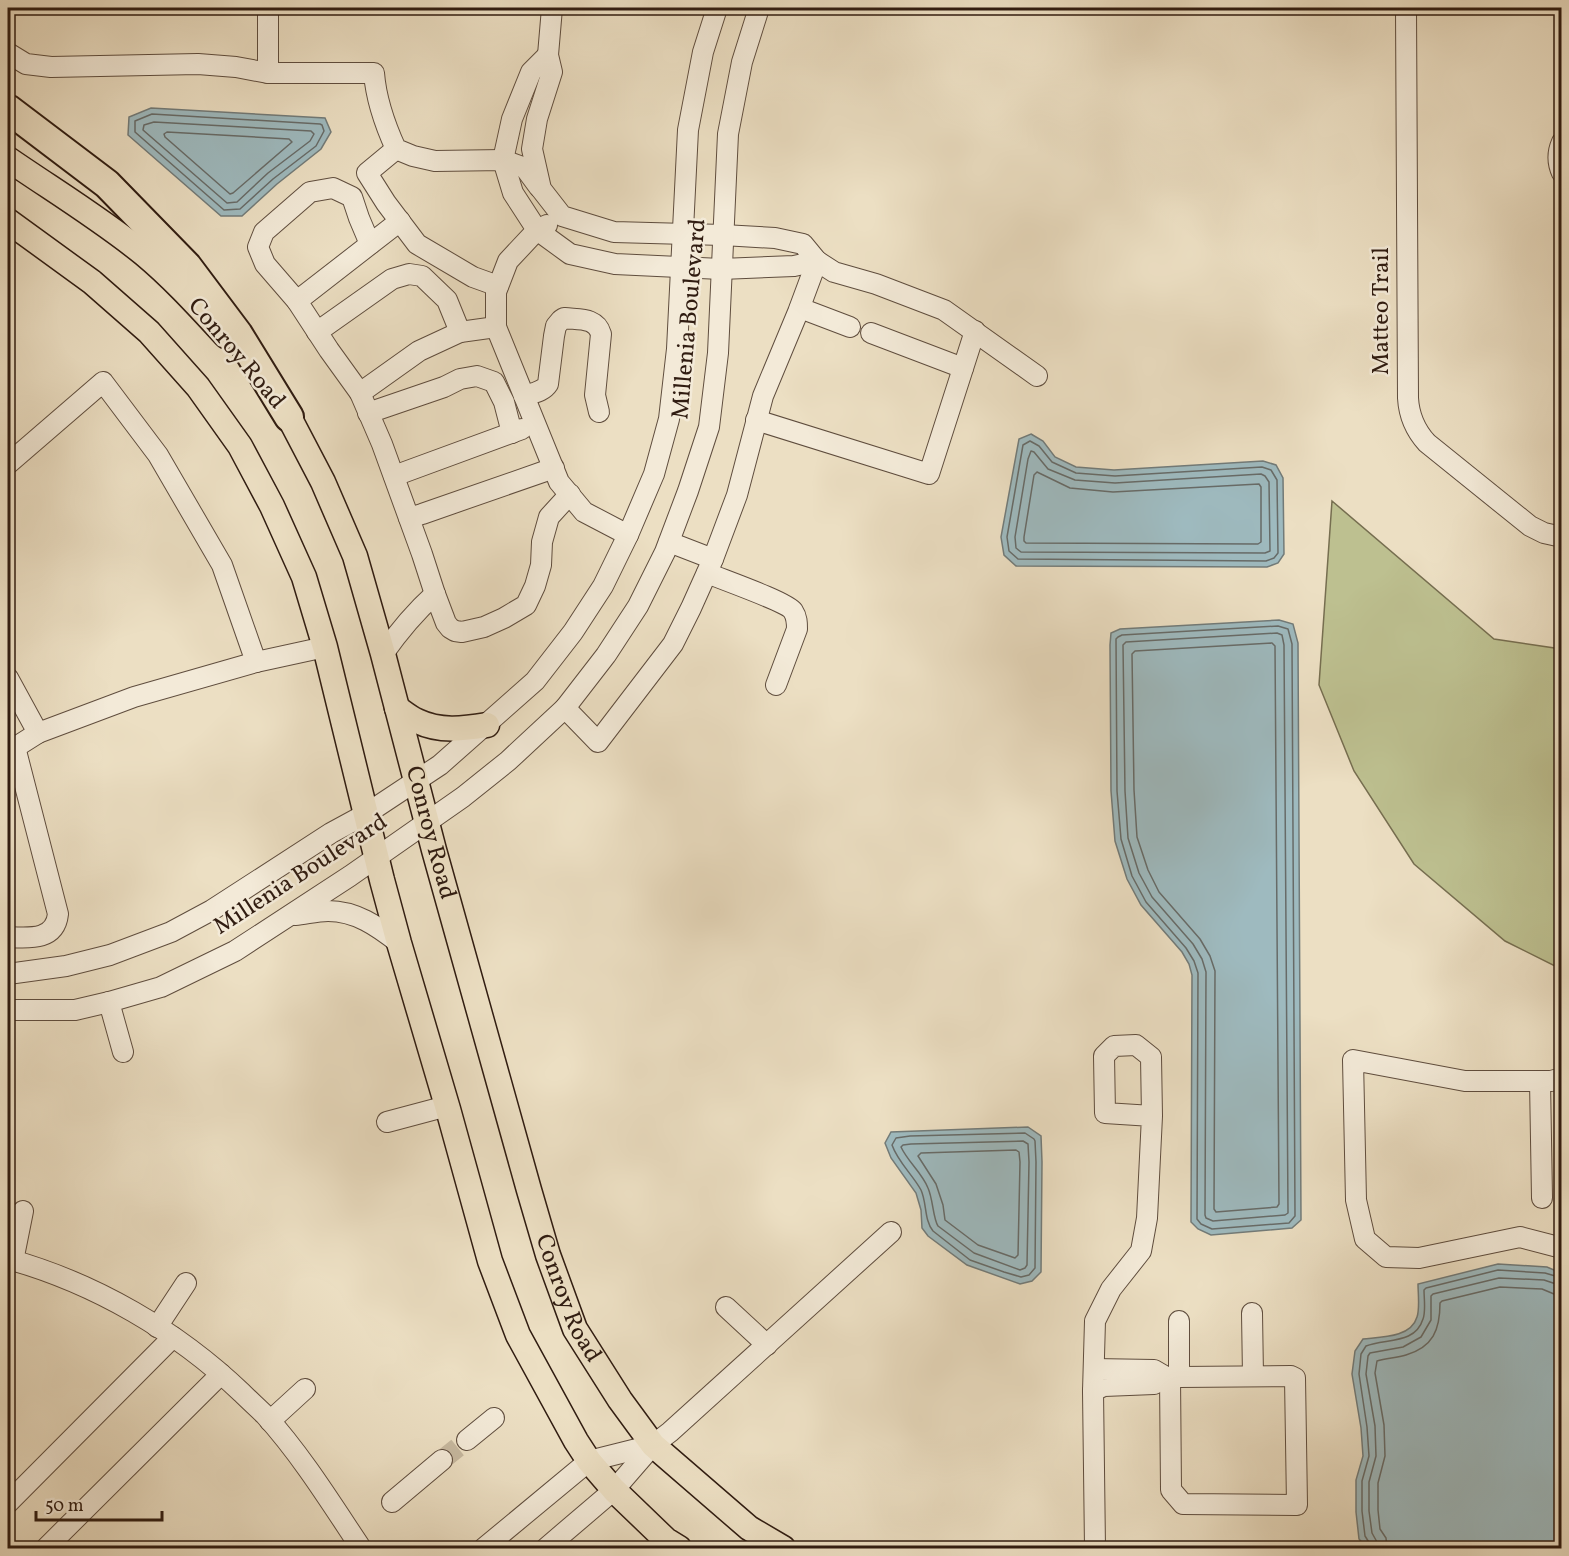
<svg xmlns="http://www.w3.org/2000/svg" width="1569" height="1556" font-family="Vollkorn,serif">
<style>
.green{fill:#bdc090;stroke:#766e50;stroke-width:1.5}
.water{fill:#9ebabf;stroke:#727b79;stroke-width:1.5}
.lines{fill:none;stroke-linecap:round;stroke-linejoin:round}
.shore{stroke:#676b68;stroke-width:1.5}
.minor-tunnel{stroke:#c6b89f;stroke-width:20;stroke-dasharray:20 10;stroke-linecap:butt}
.minor-casing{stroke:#5f4d3e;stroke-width:22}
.major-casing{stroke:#301c11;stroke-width:27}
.highway-casing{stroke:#301c11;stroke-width:32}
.minor{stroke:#f3ead8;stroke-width:20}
.major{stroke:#ecdfc3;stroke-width:24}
.highway{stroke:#ecdfc3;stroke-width:28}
.labels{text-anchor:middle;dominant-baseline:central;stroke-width:5;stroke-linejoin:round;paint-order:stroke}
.street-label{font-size:24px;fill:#301c11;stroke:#f3ead8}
</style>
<rect width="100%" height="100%" fill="#ecdfc3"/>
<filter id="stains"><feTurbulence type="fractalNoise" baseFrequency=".00333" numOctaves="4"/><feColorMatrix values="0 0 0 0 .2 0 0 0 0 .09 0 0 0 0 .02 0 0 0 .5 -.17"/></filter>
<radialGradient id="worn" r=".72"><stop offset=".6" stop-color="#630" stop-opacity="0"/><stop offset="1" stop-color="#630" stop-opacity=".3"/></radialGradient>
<polygon class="green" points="1332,501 1494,639 1561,649 1561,969 1505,941 1414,864 1354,771 1319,685"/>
<g class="water">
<polygon points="151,108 325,118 331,132 321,149 277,184 242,216 221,216 128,135 129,117"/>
<polygon points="1031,434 1043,441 1055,457 1076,467 1114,470 1263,461 1276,465 1283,478 1284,554 1278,563 1267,567 1016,566 1004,555 1001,537 1019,439"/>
<polygon points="1279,620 1293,624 1298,643 1301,1220 1292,1228 1211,1235 1198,1229 1191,1222 1192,975 1189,964 1182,952 1141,905 1127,879 1115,841 1111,791 1110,645 1111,633 1120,629"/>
<polygon points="1028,1127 1041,1136 1042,1162 1041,1272 1032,1281 1020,1284 967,1265 928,1236 922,1228 921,1210 916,1193 891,1158 885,1143 891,1132"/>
<path d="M 1498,1264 L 1547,1267 L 1561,1273 L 1561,1548 L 1367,1548 L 1359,1539 L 1356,1512 L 1356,1480 L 1363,1456 L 1361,1428 L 1352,1374 L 1355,1351 L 1363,1339 C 1380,1337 1411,1338 1417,1317 C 1420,1309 1418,1293 1418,1284 Z"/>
</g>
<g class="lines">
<g class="shore">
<polygon points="152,114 320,124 322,125 324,131 316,146 273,179 240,209 224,210 135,132 135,121"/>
<polygon points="154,122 311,131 314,134 310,141 268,173 237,202 227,203 143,130 144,125"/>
<polygon points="167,132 289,139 292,142 233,193 230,194 165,137 164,134"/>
<polygon points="1030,441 1039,446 1052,462 1076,473 1115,476 1262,467 1271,470 1277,480 1278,553 1274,558 1266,561 1018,559 1009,551 1007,537 1023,445"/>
<polygon points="1031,451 1034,452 1048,469 1075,480 1115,483 1261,474 1265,476 1269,482 1270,551 1265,553 1021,552 1016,548 1015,537 1028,459"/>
<polygon points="1037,472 1070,488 1113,492 1259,484 1261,487 1261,542 1258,544 1026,543 1024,541 1024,537 1034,475"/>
<polygon points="1278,626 1288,629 1292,644 1295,1216 1289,1223 1212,1229 1201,1224 1197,1219 1198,973 1194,961 1186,948 1146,902 1132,876 1121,839 1117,791 1116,639 1118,637 1122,635"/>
<polygon points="1277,633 1282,635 1284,645 1288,1213 1285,1215 1213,1221 1206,1218 1205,1215 1206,972 1202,959 1193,944 1152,897 1139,873 1128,838 1125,791 1123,645 1126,642"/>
<polygon points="1272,643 1275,646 1279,1204 1277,1207 1216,1212 1214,1209 1215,971 1210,956 1200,939 1159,892 1148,870 1137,837 1134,790 1132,654 1135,651"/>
<path d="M 1025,1133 L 1034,1139 L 1035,1141 L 1036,1162 L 1035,1268 L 1029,1275 L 1021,1277 L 1004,1272 L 970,1260 L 933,1231 C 924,1220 927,1203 921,1190 C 912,1174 898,1162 892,1145 L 896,1138 L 910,1136 Z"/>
<path d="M 1023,1141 L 1028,1144 L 1029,1162 L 1027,1265 L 1025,1268 L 1020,1270 L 974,1253 L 938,1226 C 933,1218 933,1199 928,1188 C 922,1173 908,1162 901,1147 L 903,1145 L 911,1144 Z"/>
<polygon points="1016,1150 1019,1152 1020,1162 1018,1255 1015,1258 978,1245 945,1220 943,1205 936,1184 918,1156 921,1153"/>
<path d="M 1371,1548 L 1370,1544 L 1365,1536 L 1362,1511 L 1362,1481 L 1369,1456 L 1367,1427 L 1359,1374 L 1361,1354 L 1366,1346 C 1385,1338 1415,1345 1423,1319 C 1426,1311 1424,1299 1424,1290 L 1426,1288 L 1498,1270 L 1545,1273 L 1562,1278"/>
<polyline points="1378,1548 1377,1542 1372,1533 1369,1511 1369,1482 1376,1456 1375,1426 1366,1374 1368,1356 1370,1353 1403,1347 1421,1337 1431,1320 1431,1296 1433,1294 1499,1278 1544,1280 1562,1286"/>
<path d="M 1387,1548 L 1386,1538 L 1380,1529 L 1378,1510 L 1378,1483 L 1385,1456 L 1384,1425 L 1375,1373 L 1377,1361 C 1386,1358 1396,1358 1406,1355 C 1433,1347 1440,1330 1440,1303 L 1442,1301 L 1500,1287 L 1542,1289 L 1554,1294 L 1562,1295"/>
</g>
<polyline class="minor-tunnel" points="442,1460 467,1440"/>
<defs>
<g id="minor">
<polyline points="552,8 548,55 552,72 537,119 532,149 541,189 562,216 614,232 723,235 775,238 803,244 817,261 834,272 876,284 944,310 1037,376"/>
<path d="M 1406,8 L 1408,398 C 1409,416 1415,430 1427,443 L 1530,526 L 1544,533 L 1562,537"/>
<path d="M 8,53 L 26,64 L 51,67 L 198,64 L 236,67 L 268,73 L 374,73 C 376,99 385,125 396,149 L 413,156 L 435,161 L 503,160 L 525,168 L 539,187"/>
<polyline points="548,55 531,72 512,119 503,160 513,193 537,230 570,254 615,264 721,269 794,266 817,261"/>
<polyline points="268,73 268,8"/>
<path d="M 1562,142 C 1557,153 1557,162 1562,173"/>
<polyline points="396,149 367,173 386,203 417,244 473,277 498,286"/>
<polyline points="400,221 297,301 329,350 360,393 382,444 422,554 435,594 446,623 450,628 455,631 462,632 484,627 504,618 526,605 535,586 541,565 542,542 549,517 570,494"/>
<polyline points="547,225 537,230 508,261 496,292 496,327 559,482 584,512 628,535"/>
<polyline points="297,301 265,264 258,247 264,232 310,192 333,188 352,197 359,218 370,244"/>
<polyline points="800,308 850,327"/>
<polyline points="317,332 392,279 409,274 422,276 447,300 460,332"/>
<polyline points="871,333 963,368"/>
<polyline points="360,393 419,351 460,332 496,327"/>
<path d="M 524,396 C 532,393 543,392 548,384 L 554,336 L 556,326 L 561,320 L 564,318 C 579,320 596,317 601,334 L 595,395 L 599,412"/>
<polyline points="368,413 444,387 460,379 477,376 494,382 504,402 512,433"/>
<polyline points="756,420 929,474 975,331"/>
<polyline points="8,464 103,382 158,455 222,565 256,662"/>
<polyline points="394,476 522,429"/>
<polyline points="409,518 422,514 554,468"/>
<polyline points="713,559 737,495 763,396 798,312 817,261"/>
<path d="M 707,573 C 721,579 787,602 793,611 C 797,617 797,623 797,629 L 776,685"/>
<path d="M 383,654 C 399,631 414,613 435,594"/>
<polyline points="8,678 38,733"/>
<polyline points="565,708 598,742 673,644 691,608 713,559 669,542"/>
<polyline points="8,752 38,733 134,697 256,662 325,647"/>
<path d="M 295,915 C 306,914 317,911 328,911 C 356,911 377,926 399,943"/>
<path d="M 8,937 C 29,938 55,941 58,914 L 15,747"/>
<polyline points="8,974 66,966 110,955 171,932 212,910 331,833 366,814 440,765 535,681 573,632 603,586 628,535 654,474 669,419 677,349 688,130 703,52 717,8"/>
<polyline points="109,1002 123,1052"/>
<polyline points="8,1010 75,1010 109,1002 161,987 235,951 350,876 463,797 508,761 565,708 606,655 638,606 665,552 688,491 709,427 718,353 728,134 742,62 759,8"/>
<polyline points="1562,1078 1551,1081 1465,1081 1353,1060 1356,1200 1365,1239 1386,1257 1419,1258 1520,1237 1562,1248"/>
<polyline points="1540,1081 1542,1198"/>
<polyline points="387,1122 447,1106"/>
<path d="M 8,1259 C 95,1283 177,1331 242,1393 C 250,1401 258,1408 265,1415 C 302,1456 331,1503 361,1548"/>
<polyline points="13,1261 23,1211"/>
<polyline points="726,1307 767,1345"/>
<polyline points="1252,1313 1253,1376"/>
<polyline points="157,1327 186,1283"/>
<polyline points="1166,1377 1179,1377 1179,1321"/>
<polyline points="1170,1377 1171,1490 1183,1504 1297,1505 1295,1378 1291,1376 1179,1377"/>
<polyline points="1093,1391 1104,1386 1154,1384 1166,1377 1154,1370 1094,1369"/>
<polyline points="270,1421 305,1389"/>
<polyline points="467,1440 494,1418"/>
<polyline points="392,1502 442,1460"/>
<polyline points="8,1503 173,1337"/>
<polyline points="46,1548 221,1374"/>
<polyline points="484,1548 589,1461 653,1445"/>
<polyline points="546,1548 614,1490 653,1445 670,1432 891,1232"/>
<polyline points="1095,1548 1093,1391 1095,1321 1111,1289 1141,1251 1147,1218 1152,1116 1151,1057 1136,1045 1114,1046 1104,1056 1105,1113 1152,1116"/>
</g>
<g id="major">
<path d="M 8,159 C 53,190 101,219 144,254 C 174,279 200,308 226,336"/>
<polyline points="8,221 92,282 149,332 198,387 240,446 272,506 304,577 325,647 382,880 399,943 448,1109 490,1261 518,1335 576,1441 589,1461 614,1490 666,1540 679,1548"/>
<path id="s1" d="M 279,403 L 289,417 L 323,482 L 355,556 L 383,654 L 434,850 L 529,1190 L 548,1255 L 575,1329 L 620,1400 L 653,1445 L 749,1528 L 783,1548"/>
<path d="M 397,708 C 404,713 410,718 417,721 C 440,732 463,729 487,725"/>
</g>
<polyline id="highway" points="8,109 107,184 187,266 238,334 289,417"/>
</defs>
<use href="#minor" class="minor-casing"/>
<use href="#major" class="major-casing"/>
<use href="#highway" class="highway-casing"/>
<use href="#minor" class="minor"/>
<use href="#major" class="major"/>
<use href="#highway" class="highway"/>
</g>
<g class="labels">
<g class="street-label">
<text transform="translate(1382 311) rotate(-90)">Matteo Trail</text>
<text transform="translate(690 319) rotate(-85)">Millenia Boulevard</text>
<text transform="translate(236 354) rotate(50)">Conroy Road</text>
<text stroke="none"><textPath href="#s1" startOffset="458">Conroy Road</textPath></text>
<text transform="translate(301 875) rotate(-33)">Millenia Boulevard</text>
<text stroke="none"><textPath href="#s1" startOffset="944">Conroy Road</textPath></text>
</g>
</g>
<rect width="1569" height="1556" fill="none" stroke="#ecdfc3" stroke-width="30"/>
<rect x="9" y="9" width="1551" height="1538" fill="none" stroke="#301c11" stroke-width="3"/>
<rect x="15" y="15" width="1539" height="1526" fill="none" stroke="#301c11" stroke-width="1.5"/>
<path d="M36 1511v9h126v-9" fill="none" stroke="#301c11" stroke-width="3"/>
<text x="45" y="1511" font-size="18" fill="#301c11" stroke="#f3ead8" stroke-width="4.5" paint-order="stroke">50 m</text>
<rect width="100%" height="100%" filter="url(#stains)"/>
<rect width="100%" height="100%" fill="url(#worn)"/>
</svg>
